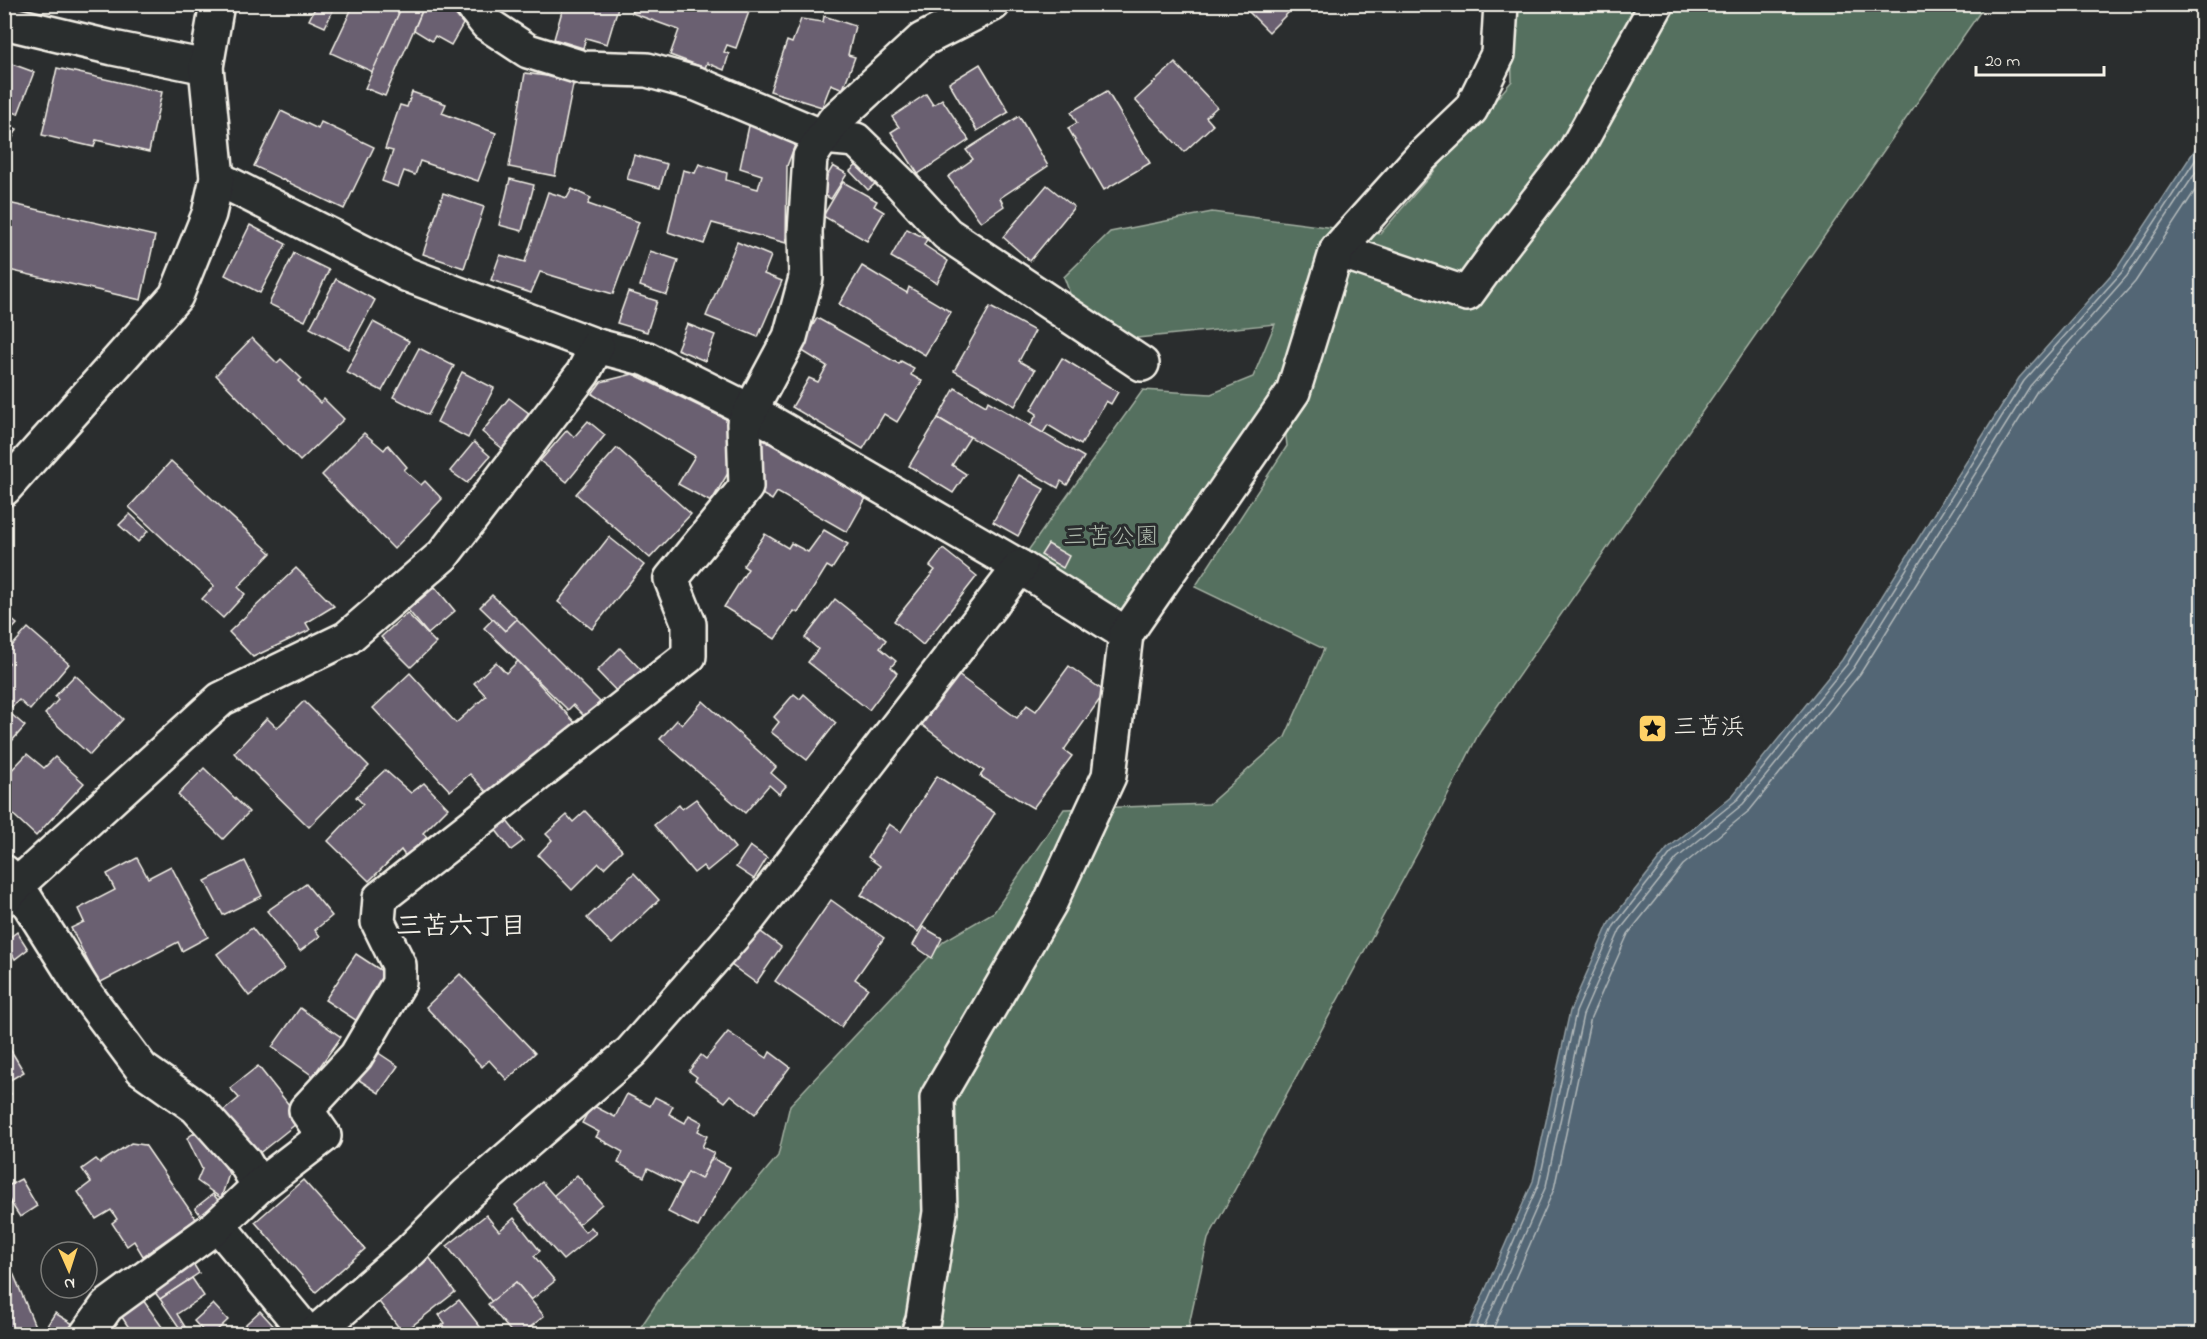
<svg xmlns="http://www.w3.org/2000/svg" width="2207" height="1339" font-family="'Indie Flower','Klee One',sans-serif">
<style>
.green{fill:#55705e;stroke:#a4b0a3;stroke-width:1.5}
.water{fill:#526675;stroke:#939ea3;stroke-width:1.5}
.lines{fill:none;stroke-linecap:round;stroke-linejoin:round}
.shore{stroke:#b3b9ba;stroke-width:1.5}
.building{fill:#6b6171;stroke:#f4f1e8;stroke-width:1.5}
.street-casing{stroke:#f4f1e8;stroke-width:38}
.street{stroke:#2a2d2e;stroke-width:33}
.labels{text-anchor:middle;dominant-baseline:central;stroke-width:6;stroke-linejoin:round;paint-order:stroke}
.park-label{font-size:24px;fill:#acb7aa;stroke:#2a2d2e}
.poi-label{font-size:24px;fill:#f4f1e8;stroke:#2a2d2e;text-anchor:start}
.neighbourhood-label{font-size:26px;font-weight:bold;fill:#f4f1e8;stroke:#2a2d2e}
</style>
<rect width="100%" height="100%" fill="#2a2d2e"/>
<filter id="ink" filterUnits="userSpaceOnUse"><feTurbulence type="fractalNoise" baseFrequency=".0167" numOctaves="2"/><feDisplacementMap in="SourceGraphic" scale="12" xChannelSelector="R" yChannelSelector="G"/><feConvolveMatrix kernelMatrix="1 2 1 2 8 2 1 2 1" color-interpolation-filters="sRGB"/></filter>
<g filter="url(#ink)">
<polygon class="green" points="1510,5 1985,5 1480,731 1438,815 1208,1239 1187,1334 636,1334 667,1288 778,1156 790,1105 944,941 994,912 1064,809 1209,804 1285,737 1324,649 1195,587 1287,446 1281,390 1126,624 1022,559 1143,390 1211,394 1253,377 1275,324 1137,338 1087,341 1064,277 1110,232 1212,212 1380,234 1512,81"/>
<polygon class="water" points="2202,139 2202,1334 1466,1334 1533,1181 1570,1011 1609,923 1667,849 1733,795 1842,660 2019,378 2117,268"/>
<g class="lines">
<g class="shore">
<polyline points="1473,1334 1539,1183 1576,1012 1614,926 1671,853 1738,799 1847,664 2024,381 2122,272 2202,150"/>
<polyline points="1481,1334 1546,1186 1583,1015 1620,930 1677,858 1743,804 1853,669 2030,386 2127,276 2202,163"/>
<polyline points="1491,1334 1554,1189 1591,1017 1628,934 1683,865 1750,810 1860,674 2037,391 2135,282 2202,180"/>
</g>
</g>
<g class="building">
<polygon points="317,4 336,4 325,27 309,20"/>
<polygon points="354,4 403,4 373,72 331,53"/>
<polygon points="403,4 425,4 385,96 365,88"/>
<polygon points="425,4 447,4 463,24 451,45 435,36 432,41 414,30"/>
<polygon points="564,4 619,4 607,44 586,38 583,48 554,39"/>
<polygon points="636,4 720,4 734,9 735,4 738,4 750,9 736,48 727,45 724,52 729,54 724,70 707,63 705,68 670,55 679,30 632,13"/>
<polygon points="1241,4 1297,4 1269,32"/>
<polygon points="824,16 855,26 848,55 855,57 843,89 831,84 822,107 770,91 787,41 792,43 801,19 823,22"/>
<polygon points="4,61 34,72 18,114 4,108"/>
<polygon points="1175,63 1217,107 1206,117 1213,125 1184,152 1135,100"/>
<polygon points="980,64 1009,112 977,131 949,83"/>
<polygon points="57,68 162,92 149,152 96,140 94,147 42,135"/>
<polygon points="525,73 574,80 555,176 509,167"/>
<polygon points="1107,91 1150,163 1104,190 1068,128 1077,123 1071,112"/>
<polygon points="412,92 446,104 442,113 496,133 478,181 420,161 415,175 404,171 398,187 382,181 393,151 385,149 400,105 407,107"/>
<polygon points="926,94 933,105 942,99 969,140 918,174 891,132 899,127 892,117"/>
<polygon points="281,111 318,129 321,122 374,147 344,209 254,166"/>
<polygon points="1019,116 1048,166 1000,198 1004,206 981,222 948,177 973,159 966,150"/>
<polygon points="750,121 798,137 787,166 786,243 712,223 704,244 668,232 683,170 695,173 699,164 727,173 726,180 758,189 762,175 740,168"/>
<polygon points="4,123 17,129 4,156"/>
<polygon points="634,155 667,164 660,188 627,179"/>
<polygon points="858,164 876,183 868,190 850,171"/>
<polygon points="833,166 847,174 831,199 818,191"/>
<polygon points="510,179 534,185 522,231 499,225"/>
<polygon points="843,182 877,201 874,206 884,212 867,241 823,216"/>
<polygon points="1047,185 1074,207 1030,261 1003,237"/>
<polygon points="572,189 591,198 588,204 639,222 613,294 540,272 531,293 491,280 500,255 525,262 548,192 567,198"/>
<polygon points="443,193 484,207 464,268 423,254"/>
<polygon points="4,202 155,236 141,300 4,269"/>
<polygon points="250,225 286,244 260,293 225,275"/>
<polygon points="907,229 927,239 924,245 948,261 937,283 891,257"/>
<polygon points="737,242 771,256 764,274 782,281 758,337 706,316"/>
<polygon points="650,251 678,260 667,295 640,286"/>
<polygon points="294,253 329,270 305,321 269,304"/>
<polygon points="862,266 907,293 909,287 951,312 925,355 839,304"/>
<polygon points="336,279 375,300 349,349 310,328"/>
<polygon points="628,292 657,301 647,332 617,323"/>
<polygon points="990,307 1035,331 1019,361 1035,370 1015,406 954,371"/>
<polygon points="817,318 899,364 901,361 914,368 911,375 922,381 897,422 884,414 863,449 792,407 809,378 818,382 827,366 799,349"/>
<polygon points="373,322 409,341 382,391 346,372"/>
<polygon points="687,324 715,335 705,361 677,349"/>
<polygon points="252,338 277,363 281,359 301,378 298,381 320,403 324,399 344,419 300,461 216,375"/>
<polygon points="419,348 454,366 428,415 393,397"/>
<polygon points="1062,358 1118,392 1111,404 1106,401 1081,445 1048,425 1043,433 1030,426 1037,414 1031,410"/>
<polygon points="462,372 494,388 468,438 437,422"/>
<polygon points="633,374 728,420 734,463 711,502 678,484 695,456 592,394 601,382"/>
<polygon points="955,388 986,406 988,401 1084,457 1067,485 1061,481 1058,488 938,418"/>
<polygon points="509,398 530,414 503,449 482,432"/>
<polygon points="938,418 970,437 952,465 966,474 953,493 909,466"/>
<polygon points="588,421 605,435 567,482 540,461 567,430 574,437"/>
<polygon points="364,433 384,450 388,445 407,467 404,470 421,485 425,481 442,499 394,549 322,475"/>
<polygon points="758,437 866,498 847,532 777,492 772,500 755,490"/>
<polygon points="474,442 490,456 467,483 450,471"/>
<polygon points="617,448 691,514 650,558 576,494"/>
<polygon points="171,461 271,553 238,587 245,594 223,618 202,599 214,586 129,507"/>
<polygon points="1019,475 1044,489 1018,536 993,522"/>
<polygon points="130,514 148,531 138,542 119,525"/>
<polygon points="824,530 848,544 832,569 827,566 798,613 794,611 775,639 724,607 748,569 743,566 765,534 788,548 791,543 808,552"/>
<polygon points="609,537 644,565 592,629 558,602"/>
<polygon points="1048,544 1069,556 1063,568 1041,555"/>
<polygon points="943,549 977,576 923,645 894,621 935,570 930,566"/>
<polygon points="296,568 334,606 306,623 310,630 253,657 229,632"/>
<polygon points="435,587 455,611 428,634 408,610"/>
<polygon points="492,595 517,619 505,631 480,607"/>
<polygon points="835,599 886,640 880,648 896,661 891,667 897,673 869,710 808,662 818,649 805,638"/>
<polygon points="4,613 17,624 4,638"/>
<polygon points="407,613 436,643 411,667 381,637"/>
<polygon points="493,619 505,631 517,619 600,702 585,717 573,705 568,710 484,628"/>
<polygon points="28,628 69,664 30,710 19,700 12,707 4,700 4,668 9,663 4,660 4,655"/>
<polygon points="620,648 647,676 623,698 597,671"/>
<polygon points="518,661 578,726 492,798 470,774 450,791 373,708 410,673 456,723 486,696 474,683 496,662 506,673"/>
<polygon points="1069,666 1105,692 1064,750 1072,756 1033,808 980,776 984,771 922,725 958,675 1017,718 1027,705 1036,711"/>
<polygon points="75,675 123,719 90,755 45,714 58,700 55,696"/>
<polygon points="794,694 800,699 804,694 836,723 807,760 771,732 779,722 774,717"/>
<polygon points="304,701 369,766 309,827 234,753 267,718 277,728"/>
<polygon points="703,701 776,767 771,773 786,786 779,794 769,785 745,813 660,739 677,720 682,725"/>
<polygon points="4,708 25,726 4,750"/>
<polygon points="27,754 44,768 55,757 84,783 36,836 4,806 4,778"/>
<polygon points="204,768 249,812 223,839 178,795"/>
<polygon points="385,770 411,793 424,783 448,808 423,833 427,837 406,857 401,850 369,881 328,841 363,804 356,797"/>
<polygon points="937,776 995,813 918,932 861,895 880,866 868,857 889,824 901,832"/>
<polygon points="696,799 735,848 707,871 703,866 694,873 654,825 679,805 682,809"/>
<polygon points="585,811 622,850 604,868 599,863 572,890 538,855 552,840 546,834 567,815 573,822"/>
<polygon points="506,820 523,841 511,850 495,829"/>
<polygon points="750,846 767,858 754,879 736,867"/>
<polygon points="137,858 148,878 171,866 208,937 182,951 178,942 99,983 71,928 84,922 78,909 115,890 107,874"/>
<polygon points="245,861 262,896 223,915 205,881"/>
<polygon points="634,873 659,900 612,944 587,918"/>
<polygon points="306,884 332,916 315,930 320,936 300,951 267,911"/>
<polygon points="831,900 884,938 855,979 868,988 841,1027 775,981"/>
<polygon points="753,926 781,947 756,983 727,962"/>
<polygon points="923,927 942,938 932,958 913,945"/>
<polygon points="252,928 284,969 249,996 217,954"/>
<polygon points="17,932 28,949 15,959 5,941"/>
<polygon points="356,954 388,975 357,1021 325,1000"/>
<polygon points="460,974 535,1053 507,1080 489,1060 482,1067 426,1007"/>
<polygon points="300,1008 341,1037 313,1076 272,1047"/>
<polygon points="728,1032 767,1058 770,1052 790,1067 755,1114 731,1095 725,1102 695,1080 697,1077 689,1071 701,1055 706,1059"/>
<polygon points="4,1039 24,1072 5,1083 11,1094 4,1098"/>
<polygon points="377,1052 398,1066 379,1093 359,1080"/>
<polygon points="258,1066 301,1120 257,1155 222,1112 239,1098 230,1088"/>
<polygon points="627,1094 650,1106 655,1097 673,1106 669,1114 685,1123 689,1115 702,1122 698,1131 707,1136 702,1147 714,1153 701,1179 688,1172 681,1185 648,1168 644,1177 618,1163 623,1152 596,1137 599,1132 582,1123 592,1105 615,1117"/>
<polygon points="200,1129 221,1159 229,1174 221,1198 197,1181 202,1169 187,1138"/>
<polygon points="131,1143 145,1145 196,1219 143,1256 134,1241 127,1246 112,1223 117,1219 111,1210 96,1219 78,1192 91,1182 82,1169 96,1159 100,1163"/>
<polygon points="712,1158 730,1167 698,1227 668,1212 688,1172 701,1179"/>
<polygon points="577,1175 602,1204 578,1225 553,1196"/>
<polygon points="21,1179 37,1206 20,1217 4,1192 4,1188"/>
<polygon points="303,1180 365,1249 316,1292 255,1222"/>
<polygon points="542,1182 585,1232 591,1227 596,1233 563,1260 515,1205"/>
<polygon points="213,1194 227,1211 209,1225 195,1208"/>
<polygon points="486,1215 499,1231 514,1218 540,1251 534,1256 555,1281 531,1300 516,1282 492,1302 447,1246"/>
<polygon points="4,1251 37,1331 29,1334 4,1334"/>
<polygon points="426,1253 455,1292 403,1333 373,1294"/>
<polygon points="189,1257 199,1273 160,1299 150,1286"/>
<polygon points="192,1278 204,1296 177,1314 187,1330 183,1333 160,1299"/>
<polygon points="516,1282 544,1316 522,1334 513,1334 488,1304"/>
<polygon points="143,1300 167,1334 133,1334 120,1314"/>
<polygon points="459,1300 486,1334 430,1334 445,1323 439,1315"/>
<polygon points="213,1304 228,1320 213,1334 206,1334 194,1321"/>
<polygon points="260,1311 281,1334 235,1334"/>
<polygon points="55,1313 73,1324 66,1334 42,1334"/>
</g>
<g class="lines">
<defs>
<g id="street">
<polyline points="471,4 487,24 528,51 583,68 647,70 697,84 823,137 856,140 901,184 947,234 1142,364"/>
<polyline points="4,22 113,48 206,67"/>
<polyline points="217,178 408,275 597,346 647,359 751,411 1020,567 1126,634"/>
<polyline points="1337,250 1467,294 1499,250 1574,153 1657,4"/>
<polyline points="4,489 176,296 209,214 217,178 206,67 217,4"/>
<polyline points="4,872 17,885 84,991 142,1069 196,1107 244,1161 259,1186"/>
<polyline points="4,899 17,885 221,699 347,638 443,555 583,373 597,346"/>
<polyline points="218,1225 308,1334"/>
<polyline points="87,1334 107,1306 218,1225 259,1186 324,1136 306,1110 356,1056 399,983 399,965 378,922 380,898 689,656 689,624 671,579 746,487 744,423 790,337 806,278 805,232 810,157 834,121 922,40 993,4"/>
<polyline points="314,1334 410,1251 468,1193 631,1052 750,917 1020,567"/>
<polyline points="918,1334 923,1320 940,1212 937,1098 1050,903 1109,776 1126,634 1293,392 1337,250 1420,158 1471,109 1498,54 1501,4"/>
</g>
</defs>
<use href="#street" class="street-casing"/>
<use href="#street" class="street"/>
</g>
</g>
<defs>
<symbol id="sight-square" viewBox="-11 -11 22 22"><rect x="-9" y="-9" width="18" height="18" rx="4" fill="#ffd166" stroke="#2a2d2e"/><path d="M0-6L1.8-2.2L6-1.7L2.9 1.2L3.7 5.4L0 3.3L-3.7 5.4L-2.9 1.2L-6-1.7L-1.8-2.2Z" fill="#111"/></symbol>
</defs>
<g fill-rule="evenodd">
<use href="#sight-square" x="1636" y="712" width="33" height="33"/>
</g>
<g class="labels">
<g class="park-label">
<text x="1111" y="538">三苫公園</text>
</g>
<g class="poi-label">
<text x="1673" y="728">三苫浜</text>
</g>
<g class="neighbourhood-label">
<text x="461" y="928">三苫六丁目</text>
</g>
</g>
<rect width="2207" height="1339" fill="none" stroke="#2a2d2e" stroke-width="24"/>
<rect x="12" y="12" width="2183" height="1315" fill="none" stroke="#f4f1e8" stroke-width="2" filter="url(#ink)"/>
<g transform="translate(69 1270) rotate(177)"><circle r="28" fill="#2a2d2e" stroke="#7b7b78" stroke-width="1.5"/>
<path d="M0-4.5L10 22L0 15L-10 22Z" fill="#ffd166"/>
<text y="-9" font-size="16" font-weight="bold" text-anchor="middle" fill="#f4f1e8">N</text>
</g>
<path d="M1976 66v9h128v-9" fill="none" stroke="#f4f1e8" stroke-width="3"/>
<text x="1985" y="66" font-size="18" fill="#f4f1e8" stroke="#2a2d2e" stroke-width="4.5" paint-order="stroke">20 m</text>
</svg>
